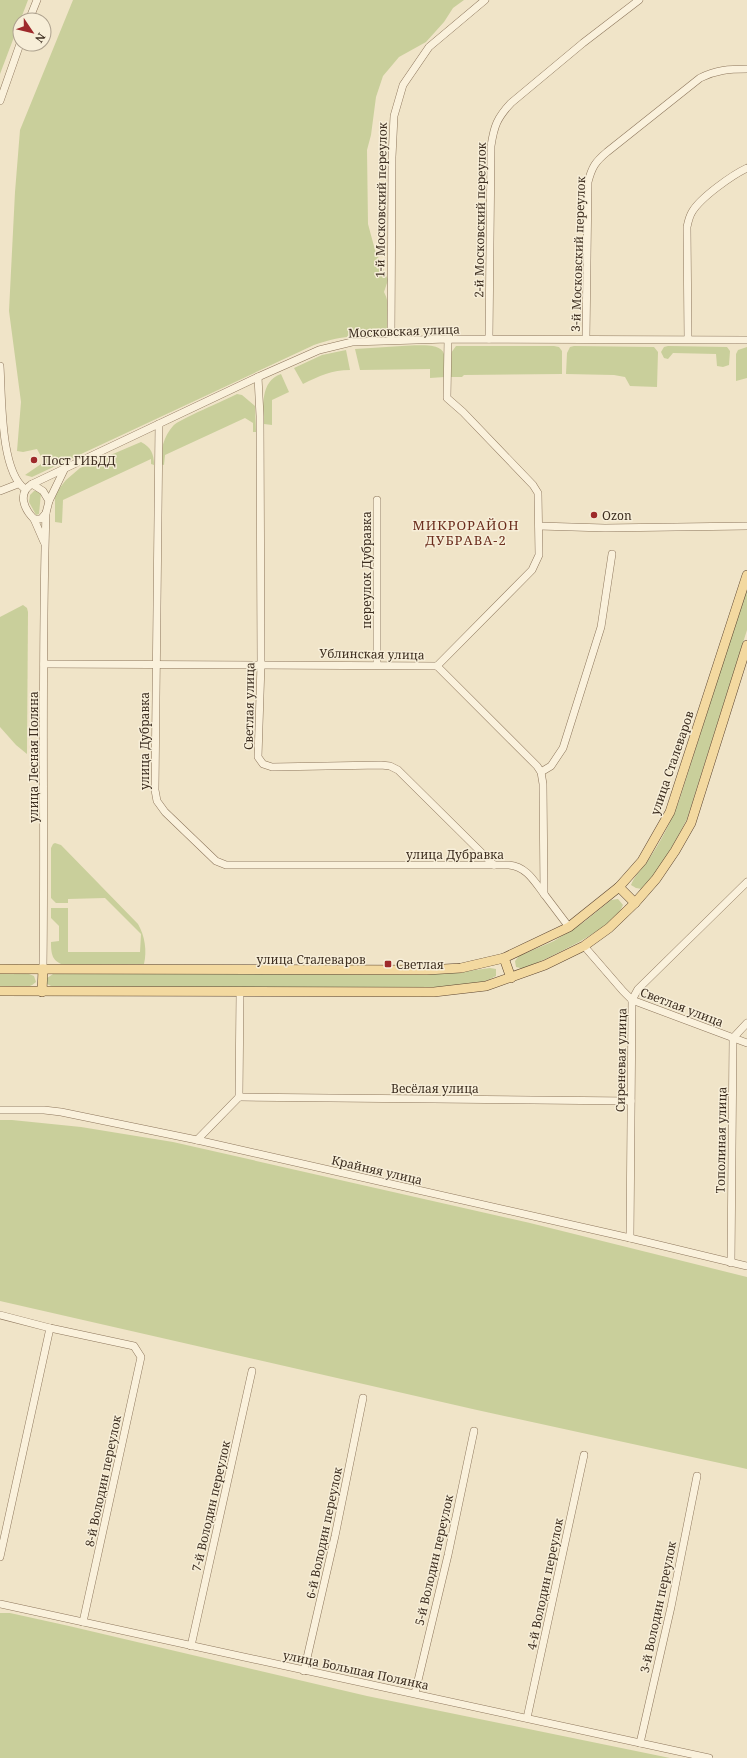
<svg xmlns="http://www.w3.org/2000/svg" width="747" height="1758" font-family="'Noto Serif',serif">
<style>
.green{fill:#c9cf9b}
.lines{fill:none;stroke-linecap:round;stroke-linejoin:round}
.minor-casing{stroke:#8d765c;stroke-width:8}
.major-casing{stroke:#5b4430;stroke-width:10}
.minor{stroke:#faf1dc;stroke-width:7}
.major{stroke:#f3d9a0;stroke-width:9}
.poi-dot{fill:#9e2a2b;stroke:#f7eed8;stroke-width:1.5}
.labels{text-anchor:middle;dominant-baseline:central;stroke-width:3;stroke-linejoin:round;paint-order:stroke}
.street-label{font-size:12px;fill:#3d2e20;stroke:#f7eed8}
.poi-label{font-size:12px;fill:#3d2e20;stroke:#f7eed8;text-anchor:start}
.neighbourhood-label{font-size:13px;letter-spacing:1px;fill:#6b2e1e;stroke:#f7eed8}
</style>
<rect width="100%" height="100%" fill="#f0e4c8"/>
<g class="green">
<polygon points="0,0 28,0 0,74"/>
<path d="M 73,0 L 464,0 L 453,8 L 444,22 L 426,42 L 399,57 L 383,76 L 376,97 L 371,135 L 367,150 L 368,224 L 375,250 L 388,280 L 384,292 C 390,303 391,321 385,332 C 375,335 365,335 356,336 C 341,337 328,340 314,345 L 32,477 L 25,475 L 44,462 L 37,449 L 23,452 L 17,451 L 21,402 L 9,311 L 15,192 L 20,130 Z"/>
<path d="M 402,346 C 413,346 441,342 444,354 C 446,361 445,370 445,377 L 430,378 L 430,369 L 360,370 L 355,349 Z"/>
<polygon points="456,346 554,346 559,347 562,351 562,374 464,375 462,377 450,377 451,353"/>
<polygon points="574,346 654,347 658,352 657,387 630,386 625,377 614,375 566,374 567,353 570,347"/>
<polygon points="668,346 727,347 730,351 729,365 723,367 717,366 716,354 673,353 668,359 664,358 661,352 664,347"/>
<polygon points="747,347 747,378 736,381 736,354 738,350"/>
<path d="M 346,350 L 350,370 C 332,370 319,376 303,384 L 294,368 L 322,355 Z"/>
<path d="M 281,374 L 289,392 L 272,400 L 272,425 L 264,424 C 263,407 260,381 281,374 Z"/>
<path d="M 237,394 L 242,395 L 255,406 L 256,432 L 253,432 L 253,423 L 245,418 L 165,455 L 164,465 L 160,464 C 160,451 164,436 173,426 C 179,419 226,400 237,394 Z"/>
<path d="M 141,442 C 151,447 154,454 154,465 L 151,464 L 151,459 L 63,500 L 62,523 L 55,522 L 55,497 L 58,490 L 66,480 L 80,468 Z"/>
<polygon points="34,491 38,491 41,493 39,514 36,515 29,502 30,495"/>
<path d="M 747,588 L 747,630 L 687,819 C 674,844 661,868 642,889 L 636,888 L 631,885 C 635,875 641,870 647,862 C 660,843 671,822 679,801 Z"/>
<polygon points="23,605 27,608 28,612 27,754 16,745 0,727 0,617"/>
<path d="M 55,843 L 61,845 L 138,924 C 145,936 147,951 144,964 L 65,965 C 52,962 51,954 51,942 L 59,941 L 59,926 L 51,918 L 51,908 L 68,908 L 68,952 L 140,952 L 141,934 L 105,898 L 68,899 L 68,903 L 56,903 L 51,898 L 51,848 L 53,844 Z"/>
<path d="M 618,899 L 623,905 C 613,930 549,957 524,969 L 516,967 L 515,961 L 519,956 L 554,941 L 584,922 L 611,900 Z"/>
<path d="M 490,968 L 496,969 L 496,976 C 480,986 458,986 439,987 L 53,987 L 47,984 L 47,978 L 53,974 L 432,974 L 461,972 Z"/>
<path d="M 0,973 L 29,974 L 34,976 L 36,982 C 27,991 12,987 0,987 Z"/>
<polygon points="0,1120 12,1120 81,1127 173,1142 530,1223 747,1277 747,1469 477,1410 0,1301"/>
<polygon points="0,1613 10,1613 69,1626 367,1696 670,1758 0,1758"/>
</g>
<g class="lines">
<defs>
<g id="minor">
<polyline points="29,20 37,0"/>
<polyline points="0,101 20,44"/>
<path d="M 489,339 L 491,146 C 494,126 497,118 511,103 L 583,43 L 639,0"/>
<path d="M 586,339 L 588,182 C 592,167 595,162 607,152 L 700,78 C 716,70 729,69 747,69"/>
<path d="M 688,339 L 687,227 C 688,222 689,217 692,212 C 700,198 732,175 747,168"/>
<polyline points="391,340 392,157 394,116 403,85 429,47 485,0"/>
<path d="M 0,366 C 2,396 0,471 25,489"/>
<polyline points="258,377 260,416 261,664 258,757 263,764 272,767 381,765 390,766 398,770 494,865"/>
<path d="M 159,424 L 155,790 L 157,801 L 165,812 L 216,861 L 226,865 L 509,865 C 527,867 534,881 544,894"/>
<polyline points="32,484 258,377 319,350 352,342 448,339 747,340"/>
<path d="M 32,484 L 43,491 L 49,501 L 46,513 L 41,519 L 34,519 C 24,509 17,493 32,484 Z"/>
<polyline points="0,491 18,484"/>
<polyline points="377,500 377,665"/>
<polyline points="49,501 65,468"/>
<polyline points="34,519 44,542"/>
<polyline points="539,526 605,528 747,526"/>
<polyline points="44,664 437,666 537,766 541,772 543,784 544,894 569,927"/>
<polyline points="437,666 532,570 539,555 538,493 533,485 463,412 447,398 448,339"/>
<polyline points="541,772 551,766 563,748 601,627 612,554"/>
<polyline points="584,946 623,991 632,1000 747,1043"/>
<path d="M 43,969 C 45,817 41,665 46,513"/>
<polyline points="239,1097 631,1101"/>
<polyline points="0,1110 44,1110 61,1112 197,1140 630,1238 747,1266"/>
<polyline points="197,1140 239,1097 240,992"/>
<polyline points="630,1238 632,1000 638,989 747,882"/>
<polyline points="731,1263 733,1038 747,1023"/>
<polyline points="0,1315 50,1328 134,1346 141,1357 83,1622"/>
<polyline points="0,1557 50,1328"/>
<polyline points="0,1604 709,1758"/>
<polyline points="191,1646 252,1371"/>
<polyline points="304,1671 335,1536 363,1398"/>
<polyline points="415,1693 448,1555 474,1431"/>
<polyline points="527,1718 584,1455"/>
<polyline points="640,1743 671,1607 697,1476"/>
</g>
<g id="major">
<polyline points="619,887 635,903"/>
<polyline points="504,958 511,978"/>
<polyline points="0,969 427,970 461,968 504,958 569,927 619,887 642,861 670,812 747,575"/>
<polyline points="0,991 434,992 486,986 545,965 584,946 609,928 635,903 656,879 675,851 691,823 747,645"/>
<polyline points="42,992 43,969"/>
</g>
</defs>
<use href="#minor" class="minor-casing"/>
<use href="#major" class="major-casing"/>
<use href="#minor" class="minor"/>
<use href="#major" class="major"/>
</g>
<g class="poi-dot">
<circle cx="34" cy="460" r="4"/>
<circle cx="594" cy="515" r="4"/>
<rect x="384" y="960" width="8" height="8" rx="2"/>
</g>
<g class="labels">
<g class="street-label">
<text transform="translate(381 200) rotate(-89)">1-й Московский переулок</text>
<text transform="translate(480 220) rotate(-89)">2-й Московский переулок</text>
<text transform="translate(578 254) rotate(-88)">3-й Московский переулок</text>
<text transform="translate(404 331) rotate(-2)">Московская улица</text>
<text transform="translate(366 570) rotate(-90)">переулок Дубравка</text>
<text transform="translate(372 654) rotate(1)">Ублинская улица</text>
<text transform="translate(249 706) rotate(-89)">Светлая улица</text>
<text transform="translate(144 741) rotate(-90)">улица Дубравка</text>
<text transform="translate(33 757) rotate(-90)">улица Лесная Поляна</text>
<text transform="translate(672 763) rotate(-71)">улица Сталеваров</text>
<text x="455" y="854">улица Дубравка</text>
<text x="311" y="959">улица Сталеваров</text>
<text transform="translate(682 1007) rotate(21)">Светлая улица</text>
<text transform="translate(621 1060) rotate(-89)">Сиреневая улица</text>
<text x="435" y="1088">Весёлая улица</text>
<text transform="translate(721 1140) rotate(-89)">Тополиная улица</text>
<text transform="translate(377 1170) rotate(13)">Крайняя улица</text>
<text transform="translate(103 1481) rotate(-78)">8-й Володин переулок</text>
<text transform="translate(211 1506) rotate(-77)">7-й Володин переулок</text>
<text transform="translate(324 1533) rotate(-78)">6-й Володин переулок</text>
<text transform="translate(434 1560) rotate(-77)">5-й Володин переулок</text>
<text transform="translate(545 1584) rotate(-78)">4-й Володин переулок</text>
<text transform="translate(658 1607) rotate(-78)">3-й Володин переулок</text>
<text transform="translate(356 1670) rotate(12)">улица Большая Полянка</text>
</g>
<g class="poi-label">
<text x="42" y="460">Пост ГИБДД</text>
<text x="602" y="515">Ozon</text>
<text x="396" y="964">Светлая</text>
</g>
<g class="neighbourhood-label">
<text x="466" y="525">МИКРОРАЙОН<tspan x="466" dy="15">ДУБРАВА-2</tspan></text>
</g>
</g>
<g transform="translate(32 32) rotate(125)"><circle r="19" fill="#f7eed8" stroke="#ada18e"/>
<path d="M0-3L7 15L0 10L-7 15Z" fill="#9e2a2b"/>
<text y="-6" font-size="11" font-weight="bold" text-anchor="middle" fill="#3d2e20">N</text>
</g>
</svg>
